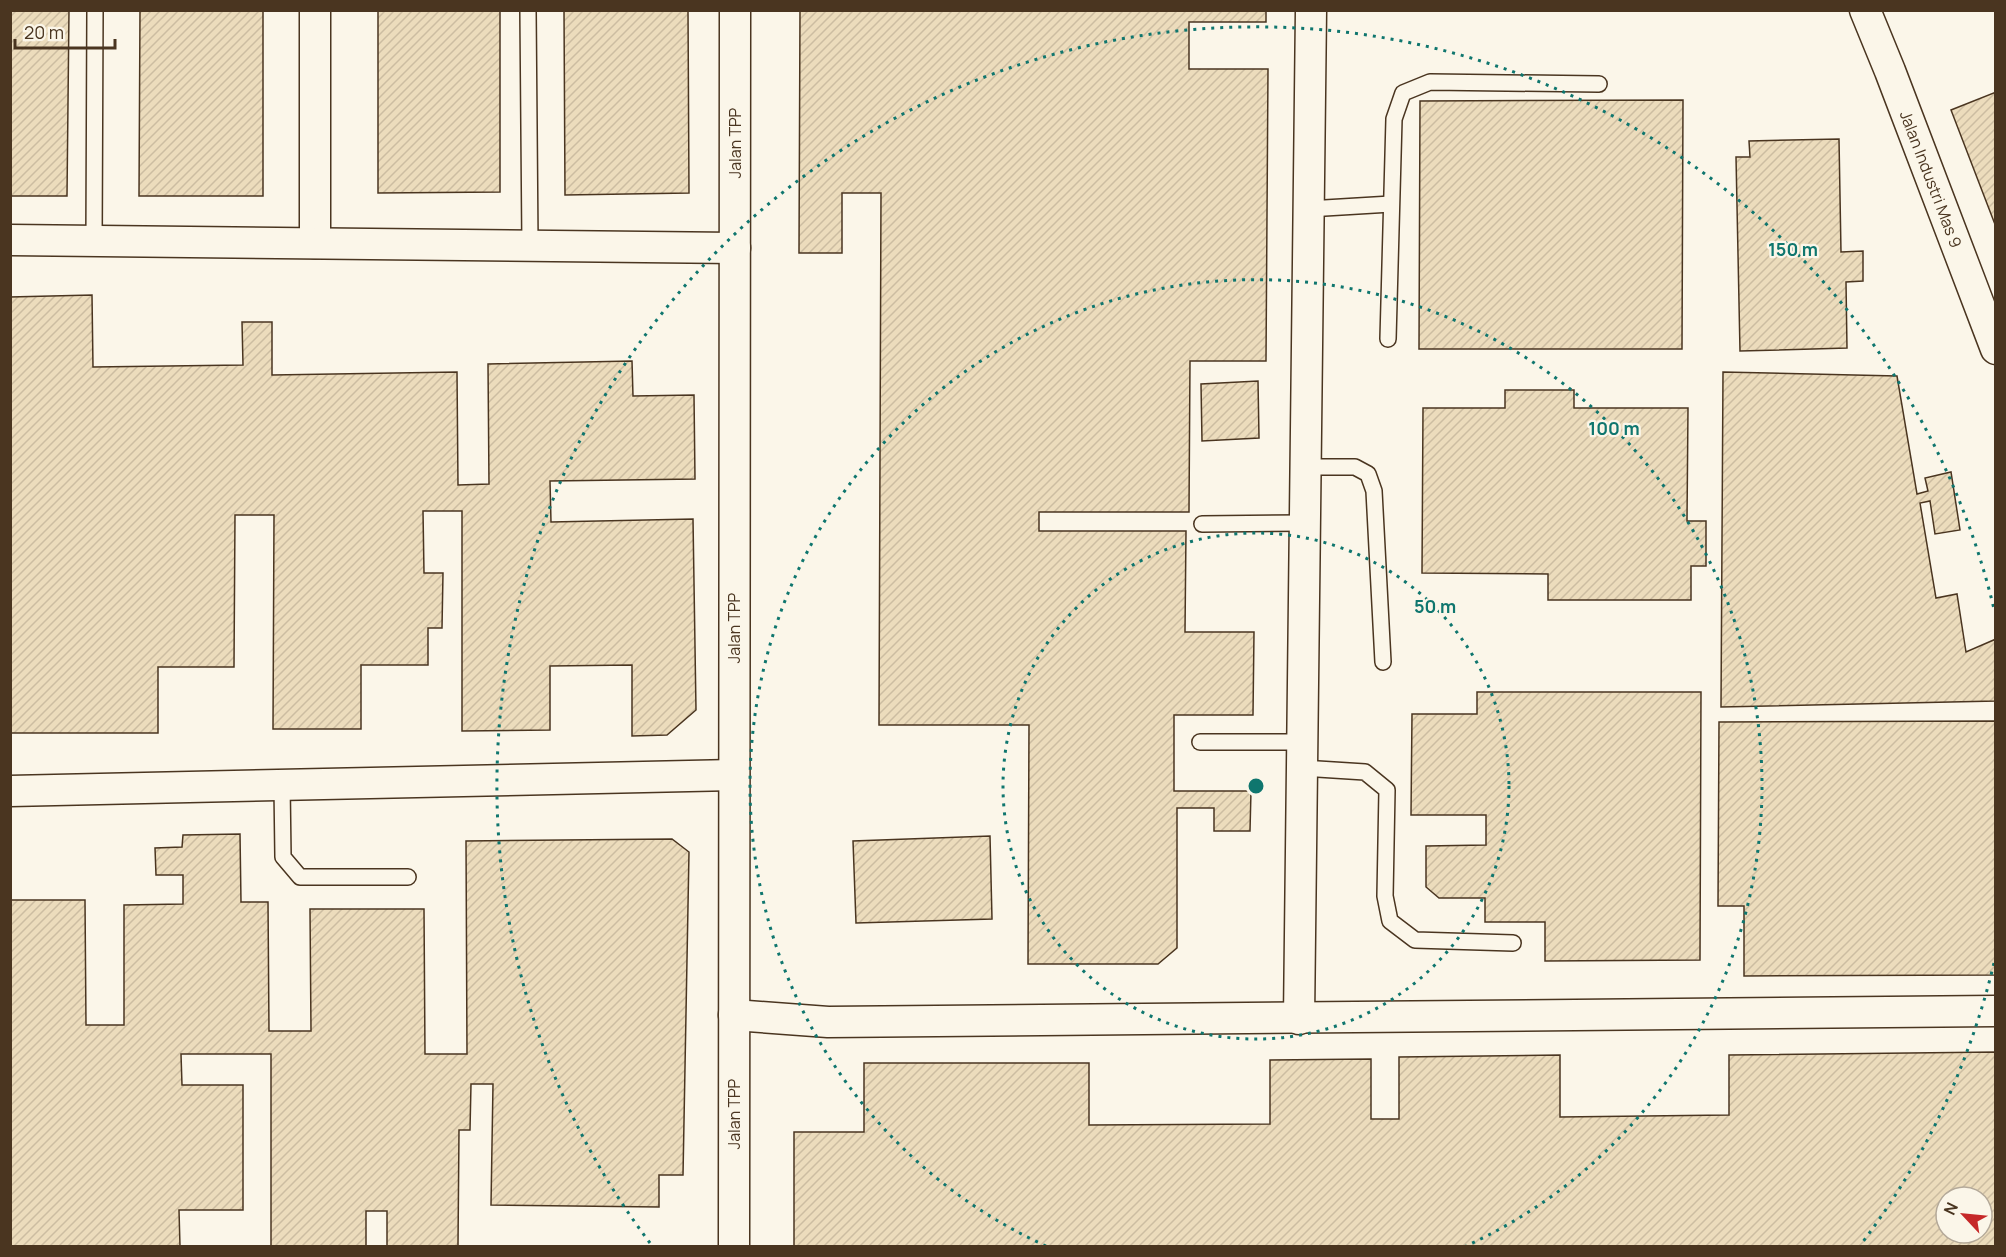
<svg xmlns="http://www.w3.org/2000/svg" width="2006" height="1257" font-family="Manrope,sans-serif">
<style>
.building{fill:url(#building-hatch);stroke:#4a3520;stroke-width:1.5;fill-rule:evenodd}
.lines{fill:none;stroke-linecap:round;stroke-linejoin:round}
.service-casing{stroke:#4a3520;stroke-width:18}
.minor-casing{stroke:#4a3520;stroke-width:33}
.service{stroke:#fbf6e9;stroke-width:15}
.minor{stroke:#fbf6e9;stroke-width:30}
.ring{fill:none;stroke:#0f766e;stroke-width:3;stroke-dasharray:3 6}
.labels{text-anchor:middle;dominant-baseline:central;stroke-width:4.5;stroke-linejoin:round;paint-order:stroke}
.street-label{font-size:16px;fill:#4a3520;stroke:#fbf6e9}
.centre{fill:#0f766e;stroke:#fbf6e9;stroke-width:3}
.ring-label{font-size:18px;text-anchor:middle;font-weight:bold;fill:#0f766e;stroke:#fbf6e9;stroke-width:4.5;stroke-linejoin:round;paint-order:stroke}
</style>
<defs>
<pattern id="building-hatch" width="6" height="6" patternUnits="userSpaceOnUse" patternTransform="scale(1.5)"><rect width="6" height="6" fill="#ecdcbc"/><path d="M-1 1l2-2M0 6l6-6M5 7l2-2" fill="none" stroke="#ccbda1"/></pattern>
</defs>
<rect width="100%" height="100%" fill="#fbf6e9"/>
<g class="building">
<polygon points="10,10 69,10 67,196 10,196"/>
<polygon points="140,10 263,10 263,196 139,196"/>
<polygon points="378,10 500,10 500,192 378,193"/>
<polygon points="564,10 688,10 689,193 565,195"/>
<polygon points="800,10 1266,10 1266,22 1189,22 1189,69 1268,69 1266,361 1190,361 1189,512 1039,512 1039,531 1186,531 1185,632 1254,632 1253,715 1174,715 1174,791 1251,791 1250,831 1214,831 1214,808 1177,808 1177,948 1158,964 1028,964 1029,725 879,725 881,193 842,193 842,253 799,253"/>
<polygon points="1996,92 1996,227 1951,110"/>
<polygon points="1683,100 1682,349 1419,349 1420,101"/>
<polygon points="1839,139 1841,252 1863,251 1863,281 1846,282 1847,348 1740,351 1736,157 1750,157 1749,141"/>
<polygon points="92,295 93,367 243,365 242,322 272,322 272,375 457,372 458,485 489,484 488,364 632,361 633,396 694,395 695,479 550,481 551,522 693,519 696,710 667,735 632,736 632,665 550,666 550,730 462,731 462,511 423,511 424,573 443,573 442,628 428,628 428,665 361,665 361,729 273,729 274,515 235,515 234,667 158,667 158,733 10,733 10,297"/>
<polygon points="1723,372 1897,376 1917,494 1928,491 1925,478 1951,472 1960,530 1935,534 1930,501 1920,503 1936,598 1957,594 1966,652 1996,639 1996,701 1721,707"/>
<polygon points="1258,381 1259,438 1202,441 1201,384"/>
<polygon points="1505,390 1574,390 1574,408 1688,408 1687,521 1706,521 1706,566 1691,566 1691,600 1548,600 1548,574 1422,573 1423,408 1505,408"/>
<polygon points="1477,692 1701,692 1700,960 1545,961 1545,922 1485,922 1485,898 1439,898 1426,887 1426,846 1486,845 1486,815 1411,815 1412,714 1477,714"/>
<polygon points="1996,721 1996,975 1744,976 1744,906 1718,906 1719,722"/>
<polygon points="240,834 241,902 268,902 269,1031 311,1031 310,909 424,909 425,1054 467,1054 466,841 672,839 689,852 683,1175 659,1175 659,1207 491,1205 493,1084 471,1084 470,1130 459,1130 458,1246 387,1246 387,1211 366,1211 366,1246 271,1246 271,1054 181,1054 182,1085 243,1085 243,1210 179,1210 180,1246 10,1246 10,900 85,900 86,1025 124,1025 124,905 183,904 183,875 156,875 155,848 182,847 183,835"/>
<polygon points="990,836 992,919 856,923 853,841"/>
<path d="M 1996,1052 L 1996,1246 L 794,1246 L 794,1132 L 864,1132 L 864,1063 L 1089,1063 L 1089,1125 L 1270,1124 L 1270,1060 L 1371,1059 L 1371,1119 L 1399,1119 L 1399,1057 L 1560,1055 L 1560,1117 L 1729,1115 L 1729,1055 ZM 1946,1197 L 1982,1197 L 1982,1233 L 1946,1233 Z"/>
</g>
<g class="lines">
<defs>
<g id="service">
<polyline points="528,10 530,245"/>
<polyline points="1308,209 1391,204"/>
<polyline points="94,241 95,10"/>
<polyline points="1388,339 1394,119 1403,93 1430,82 1599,84"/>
<polyline points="1305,467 1355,467 1368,474 1374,491 1383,662"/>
<polyline points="1202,524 1305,523"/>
<polyline points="1200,742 1302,742"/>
<polyline points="1302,768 1365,772 1387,790 1385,896 1390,921 1415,940 1513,943"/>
<polyline points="282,785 283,857 300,877 408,877"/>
</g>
<g id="minor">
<polyline points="315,10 315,243"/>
<polyline points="1865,10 1890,71 1996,349"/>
<polyline points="10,240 735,248"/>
<polyline points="10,791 734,775"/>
<polyline points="734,1015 828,1022 1996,1011"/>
<polyline points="1299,1019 1311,10"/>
<polyline points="734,1246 735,10"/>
</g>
</defs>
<use href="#service" class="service-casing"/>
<use href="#minor" class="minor-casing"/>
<use href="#service" class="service"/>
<use href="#minor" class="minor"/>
</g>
<g class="ring">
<circle cx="1256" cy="786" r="253"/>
<path d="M1046 1246A506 506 0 1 1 1466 1246"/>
<path d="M1994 963A759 759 0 0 1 1862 1243M650 1243A759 759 0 1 1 1994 609"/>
</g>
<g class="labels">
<g class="street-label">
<text transform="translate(735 143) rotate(-90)">Jalan TPP</text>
<text transform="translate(1931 179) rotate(69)">Jalan Industri Mas 9</text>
<text transform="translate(734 628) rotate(-90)">Jalan TPP</text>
<text transform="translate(734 1114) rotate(-90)">Jalan TPP</text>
</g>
</g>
<circle cx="1256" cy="786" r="9" class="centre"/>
<g class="ring-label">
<text x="1793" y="256">150 m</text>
<text x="1614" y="435">100 m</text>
<text x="1435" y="613">50 m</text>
</g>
<rect width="2006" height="1257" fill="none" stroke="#4a3520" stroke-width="24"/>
<g transform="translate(1964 1215) rotate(296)"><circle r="28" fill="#fbf6e9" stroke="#b4a999" stroke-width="1.5"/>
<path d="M0-4.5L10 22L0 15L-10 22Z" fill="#c62828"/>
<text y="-9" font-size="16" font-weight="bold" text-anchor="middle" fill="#4a3520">N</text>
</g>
<path d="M15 39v9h100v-9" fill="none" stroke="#4a3520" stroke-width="3"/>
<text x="24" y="39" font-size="18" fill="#4a3520" stroke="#fbf6e9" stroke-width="4.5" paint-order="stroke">20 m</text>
</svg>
